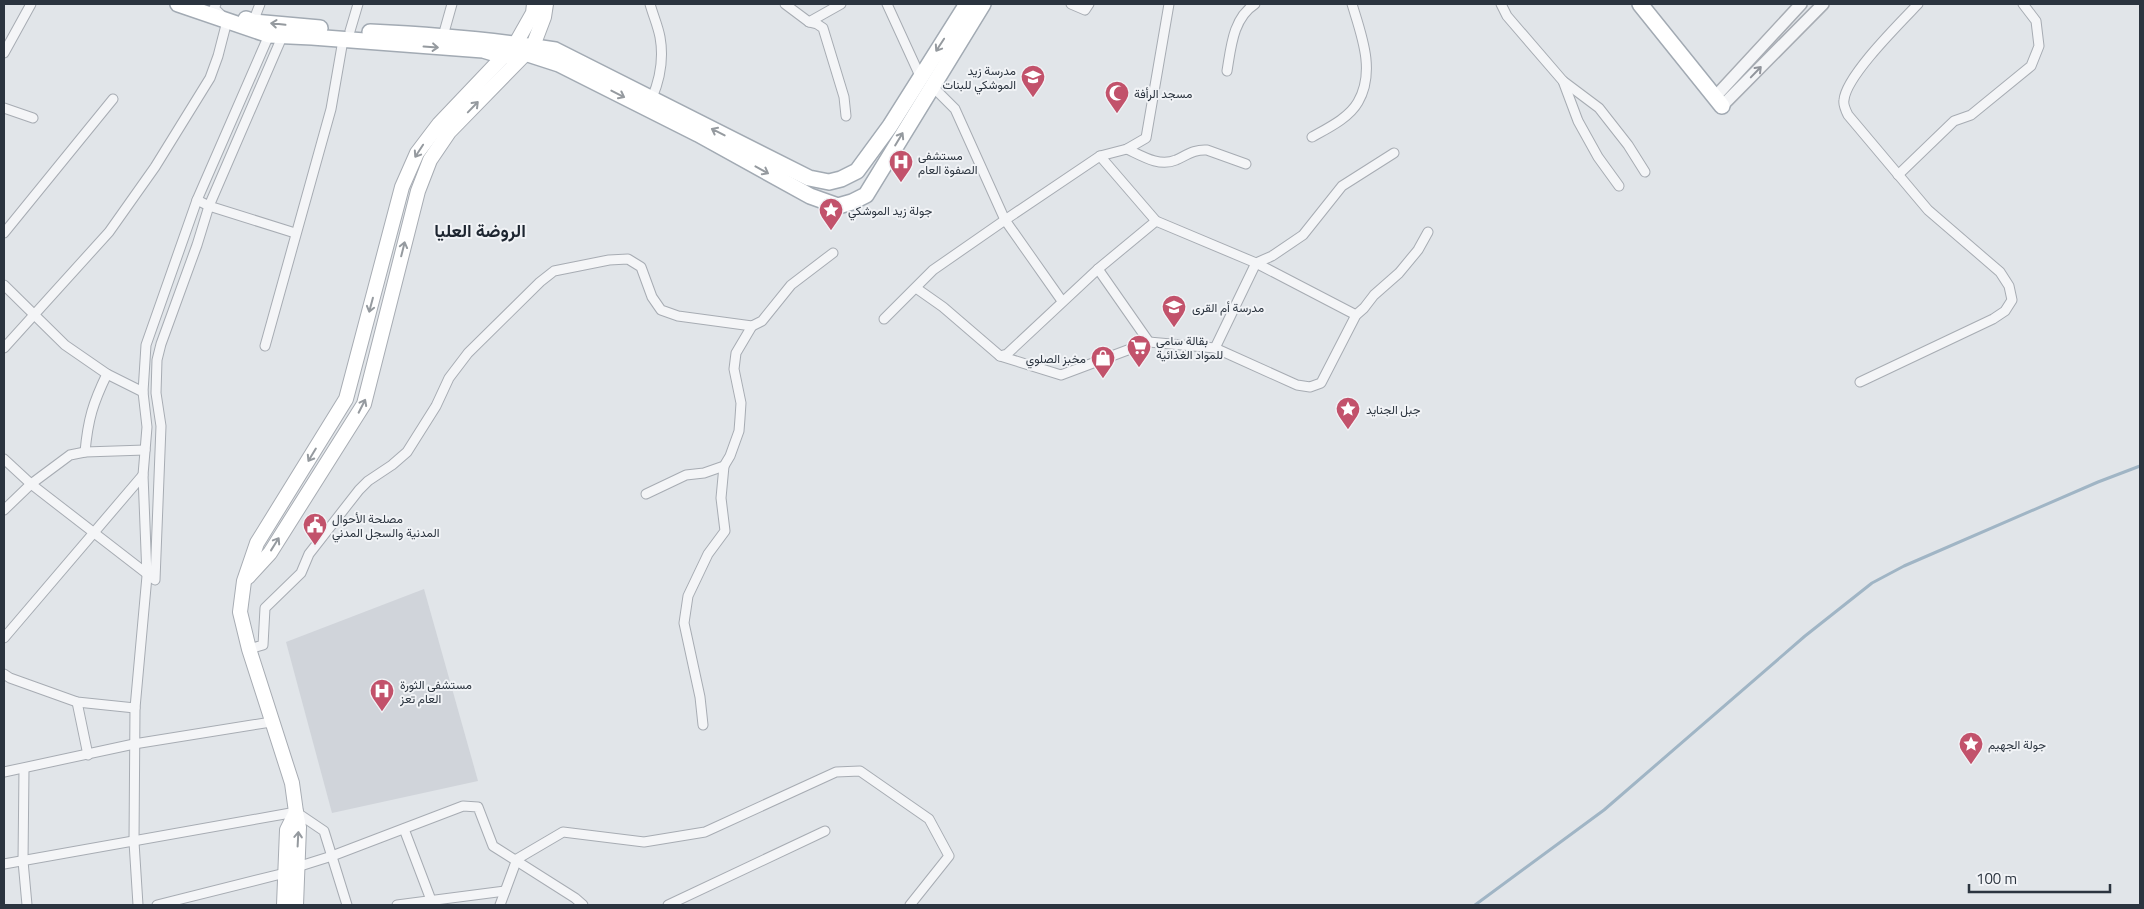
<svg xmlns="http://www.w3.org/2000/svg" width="2144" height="909" font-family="'Titillium Web',Vazirmatn,sans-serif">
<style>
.built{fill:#d0d4da}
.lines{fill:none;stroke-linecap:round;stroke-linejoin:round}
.stream{stroke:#a0b5c5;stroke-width:3}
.minor-casing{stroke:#a7acb3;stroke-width:11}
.tertiary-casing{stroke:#a7acb3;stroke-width:14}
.secondary-casing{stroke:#a7acb3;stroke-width:16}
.primary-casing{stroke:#a2aab3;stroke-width:18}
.minor{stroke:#f4f5f7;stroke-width:9}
.tertiary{stroke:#f4f5f7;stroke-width:11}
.secondary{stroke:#fff;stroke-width:14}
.primary{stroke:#fff;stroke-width:15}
.oneway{stroke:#959a9f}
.oneway2{stroke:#90949b}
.labels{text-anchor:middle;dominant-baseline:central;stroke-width:4;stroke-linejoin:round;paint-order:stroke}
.poi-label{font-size:12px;fill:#2b343f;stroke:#f1f3f6;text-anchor:start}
.district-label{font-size:18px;font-weight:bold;fill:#1d2530;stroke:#f1f3f6}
</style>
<rect width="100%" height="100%" fill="#e1e5e9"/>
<polygon class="built" points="424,589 478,781 332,813 286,642"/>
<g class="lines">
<polyline class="stream" points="1475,905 1604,810 1805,636 1872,583 1904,566 2098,482 2140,466"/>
<defs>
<g id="minor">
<path d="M 650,4 C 653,15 658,26 660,37 C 664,59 660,79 652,98"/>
<polyline points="785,4 809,22 817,24 823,28 844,97 846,116"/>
<polyline points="887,4 920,76"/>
<polyline points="1071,4 1085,10 1089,4"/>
<polyline points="1501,4 1507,16 1563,81 1578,121 1598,157 1619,186"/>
<polyline points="253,22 260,4"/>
<polyline points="809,22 841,4"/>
<polyline points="350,31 358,4"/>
<polyline points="443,36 452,4"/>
<polyline points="4,53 31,4"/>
<path d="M 1227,71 C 1231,47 1233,18 1255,4"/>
<polyline points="1563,81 1599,108 1628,145 1645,172"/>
<polyline points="931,85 955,109 1005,220 1062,301"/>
<polyline points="4,108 33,118"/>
<path d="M 1312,137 C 1328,128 1349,118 1358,102 C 1376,71 1361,34 1352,4"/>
<path d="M 1127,149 C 1142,156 1159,167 1176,160 C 1187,155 1195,149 1207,150 L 1246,164"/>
<polyline points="1100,156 1156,221 1256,263 1356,315"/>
<polyline points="1898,175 1954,121 1971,115 2031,66 2039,46 2036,21 2023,4"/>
<polyline points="197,200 209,206 295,233"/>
<polyline points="4,233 113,99"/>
<polyline points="1098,269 1149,342"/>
<polyline points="4,285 65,345 107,374 143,392"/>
<polyline points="916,288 943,307 1000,356 1061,375 1149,342 1215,348 1297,385 1310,387 1321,383 1356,315 1364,308 1374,295 1399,273 1418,250 1428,232"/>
<polyline points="884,319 933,270 1005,220 1100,156 1127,149 1146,138 1169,4"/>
<polyline points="265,346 331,109 343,40"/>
<polyline points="4,348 109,232 155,167 210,78 218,56 227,21 214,8 216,4"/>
<polyline points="1215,348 1256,263 1272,256 1303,235 1342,186 1394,153"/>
<polyline points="1000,356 1007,354 1098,269 1156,221"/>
<path d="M 1860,382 L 1993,319 L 2005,311 L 2012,300 L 2009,286 L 2000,272 L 1928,210 L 1848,115 C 1846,111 1843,104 1844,100 C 1846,76 1900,23 1918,4"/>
<path d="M 85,452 C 88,419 93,403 107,374"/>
<polyline points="4,459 31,484 155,580 161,426 156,393 157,360 161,344 197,245 209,206 282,37"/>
<polyline points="646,494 686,475 704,473 724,466 730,456 739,431 740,418 741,403 734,369 736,353 752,326"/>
<polyline points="4,510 31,484 70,455 85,452 145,450"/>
<polyline points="4,638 143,475"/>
<polyline points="249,649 263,645 265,608 301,573 309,554 359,490 368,481 392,465 407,452 436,406 449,378 468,353 540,282 554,271 609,260 628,259 641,267 652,297 661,310 678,316 752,326 762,321 791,285 833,253"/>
<polyline points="4,674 10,678 77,702 135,708"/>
<polyline points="77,702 88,755"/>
<polyline points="703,725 700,697 684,623 688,596 708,554 725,531 721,498 724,466"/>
<polyline points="24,769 23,861 27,905"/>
<polyline points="4,772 134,744 271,722"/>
<polyline points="404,829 431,900 430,905"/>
<polyline points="4,864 296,812 324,831 347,905"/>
<polyline points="138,905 134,842 135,708 147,576 143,475 147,427 143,392 146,345 197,200 269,35"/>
<polyline points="157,905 285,873 297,867 332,856 463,806 478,807 493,846 575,898 583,905"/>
<polyline points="397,905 505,891"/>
<polyline points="500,905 517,859 563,832 644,842 705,832 836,772 860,771 929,819 949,856 910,905"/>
<polyline points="668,905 825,831"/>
</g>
<g id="tertiary">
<polyline points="1715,97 1801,4"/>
<polyline points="1722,106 1823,4"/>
</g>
<g id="secondary">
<polyline points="248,577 270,553 364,404 418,191 430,160 449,132 533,46 544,17 546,4"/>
<polyline points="296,812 292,783 249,649 240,612 244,581 257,543 346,399 402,187 417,153 439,124 516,43 533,13 534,4"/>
<polyline points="284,905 287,830 296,812 299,827 296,905"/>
</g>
<g id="primary">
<polyline points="178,4 269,35 312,37 483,50 503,56 525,53 559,64 698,134 810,196 838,206 852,202 866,195 983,4"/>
<polyline points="1640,4 1722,106"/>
<polyline points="246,19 253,22 320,28"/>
<path d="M 370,32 C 433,35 494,40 555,50 L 809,178 L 829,182 L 841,179 L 857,171 L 890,126 L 967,4"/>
</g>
</defs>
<use href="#minor" class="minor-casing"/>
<use href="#tertiary" class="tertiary-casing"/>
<use href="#secondary" class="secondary-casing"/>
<use href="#primary" class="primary-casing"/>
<use href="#minor" class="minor"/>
<use href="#tertiary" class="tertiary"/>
<use href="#secondary" class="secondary"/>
<use href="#primary" class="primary"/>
</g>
<defs><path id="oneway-shaft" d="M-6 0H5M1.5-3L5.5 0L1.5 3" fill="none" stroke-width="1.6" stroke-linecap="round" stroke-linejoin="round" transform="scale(1.25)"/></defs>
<g class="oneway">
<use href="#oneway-shaft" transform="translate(278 24) rotate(-174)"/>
<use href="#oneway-shaft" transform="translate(940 45) rotate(123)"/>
<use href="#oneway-shaft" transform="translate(431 47) rotate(4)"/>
<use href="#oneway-shaft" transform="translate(618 94) rotate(27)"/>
<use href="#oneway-shaft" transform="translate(473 107) rotate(-46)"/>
<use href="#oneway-shaft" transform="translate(718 132) rotate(-153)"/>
<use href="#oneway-shaft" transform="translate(899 139) rotate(-59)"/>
<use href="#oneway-shaft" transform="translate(419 151) rotate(123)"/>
<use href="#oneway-shaft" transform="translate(762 170) rotate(29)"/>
<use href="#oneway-shaft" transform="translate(403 249) rotate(-76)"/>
<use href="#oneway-shaft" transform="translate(371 305) rotate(105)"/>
<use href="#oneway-shaft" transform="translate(362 406) rotate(-63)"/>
<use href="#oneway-shaft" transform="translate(312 455) rotate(121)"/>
<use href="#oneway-shaft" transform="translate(275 544) rotate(-58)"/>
<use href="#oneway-shaft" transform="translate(298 839) rotate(-87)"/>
</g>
<use class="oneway2" href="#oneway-shaft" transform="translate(1756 72) rotate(-46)"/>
<defs>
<symbol id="school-pin" viewBox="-11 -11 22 30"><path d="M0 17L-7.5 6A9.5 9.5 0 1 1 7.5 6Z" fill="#c2526b" stroke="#f1f3f6"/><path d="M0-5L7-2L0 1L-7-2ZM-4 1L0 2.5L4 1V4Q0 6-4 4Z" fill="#fff"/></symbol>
<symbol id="mosque-pin" viewBox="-11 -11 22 30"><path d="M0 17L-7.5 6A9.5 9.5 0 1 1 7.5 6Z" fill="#c2526b" stroke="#f1f3f6"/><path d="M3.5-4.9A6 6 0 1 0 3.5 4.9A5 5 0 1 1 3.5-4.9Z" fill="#fff"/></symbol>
<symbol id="hospital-pin" viewBox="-11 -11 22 30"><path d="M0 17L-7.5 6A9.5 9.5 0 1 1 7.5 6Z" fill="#c2526b" stroke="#f1f3f6"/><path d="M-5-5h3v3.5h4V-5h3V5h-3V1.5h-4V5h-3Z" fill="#fff"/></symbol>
<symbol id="sight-pin" viewBox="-11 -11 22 30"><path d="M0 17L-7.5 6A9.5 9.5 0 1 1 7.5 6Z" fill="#c2526b" stroke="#f1f3f6"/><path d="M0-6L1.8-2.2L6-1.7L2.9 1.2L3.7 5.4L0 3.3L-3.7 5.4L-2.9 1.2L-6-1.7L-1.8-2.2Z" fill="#fff"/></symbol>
<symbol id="supermarket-pin" viewBox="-11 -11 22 30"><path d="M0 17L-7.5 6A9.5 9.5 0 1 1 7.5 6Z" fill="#c2526b" stroke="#f1f3f6"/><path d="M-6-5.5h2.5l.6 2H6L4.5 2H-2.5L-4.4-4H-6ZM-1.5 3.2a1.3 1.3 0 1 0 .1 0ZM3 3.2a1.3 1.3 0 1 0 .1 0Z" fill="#fff"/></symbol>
<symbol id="shop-pin" viewBox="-11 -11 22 30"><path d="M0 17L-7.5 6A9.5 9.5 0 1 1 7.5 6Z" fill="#c2526b" stroke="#f1f3f6"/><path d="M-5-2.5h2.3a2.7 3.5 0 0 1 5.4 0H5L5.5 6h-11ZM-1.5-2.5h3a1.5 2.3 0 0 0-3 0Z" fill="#fff"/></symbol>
<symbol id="civic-pin" viewBox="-11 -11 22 30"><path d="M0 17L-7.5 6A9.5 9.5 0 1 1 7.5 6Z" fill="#c2526b" stroke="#f1f3f6"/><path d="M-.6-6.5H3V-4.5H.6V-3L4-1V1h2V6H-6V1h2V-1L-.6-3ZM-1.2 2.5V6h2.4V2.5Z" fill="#fff"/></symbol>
</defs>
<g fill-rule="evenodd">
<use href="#school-pin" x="1019" y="63" width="28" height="38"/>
<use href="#mosque-pin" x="1103" y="79" width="28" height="38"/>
<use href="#hospital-pin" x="887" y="148" width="28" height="38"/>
<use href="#sight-pin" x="817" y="196" width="28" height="38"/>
<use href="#school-pin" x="1160" y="293" width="28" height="38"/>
<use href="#supermarket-pin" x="1125" y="333" width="28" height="38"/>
<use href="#shop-pin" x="1089" y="344" width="28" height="38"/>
<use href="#sight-pin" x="1334" y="395" width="28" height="38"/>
<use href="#civic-pin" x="301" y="511" width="28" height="38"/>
<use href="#hospital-pin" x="368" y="677" width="28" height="38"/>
<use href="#sight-pin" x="1957" y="730" width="28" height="38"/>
</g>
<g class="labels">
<g class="poi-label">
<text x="1016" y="70" text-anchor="end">مدرسة زيد<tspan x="1016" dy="14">الموشكي للبنات</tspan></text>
<text x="1134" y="93">مسجد الرأفة</text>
<text x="918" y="155">مستشفى<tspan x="918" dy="14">الصفوة العام</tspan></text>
<text x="848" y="210">جولة زيد الموشكي</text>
<text x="1192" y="307">مدرسة أم القرى</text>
<text x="1156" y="340">بقالة سامي<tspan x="1156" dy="14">للمواد الغذائية</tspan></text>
<text x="1086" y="358" text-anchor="end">مخبز الصلوي</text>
<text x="1366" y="409">جبل الجنايد</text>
<text x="332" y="518">مصلحة الأحوال<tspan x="332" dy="14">المدنية والسجل المدني</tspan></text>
<text x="400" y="684">مستشفى الثورة<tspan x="400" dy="14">العام تعز</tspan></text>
<text x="1988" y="744">جولة الجهيم</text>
</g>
<g class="district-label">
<text x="480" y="230">الروضة العليا</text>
</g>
</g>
<rect width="2144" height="909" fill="none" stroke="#2b343f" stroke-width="10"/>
<path d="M1969 884v8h141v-8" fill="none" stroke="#2b343f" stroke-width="2.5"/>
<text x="1976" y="884" font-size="15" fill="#2b343f" stroke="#f1f3f6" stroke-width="4" paint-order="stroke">100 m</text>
</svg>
